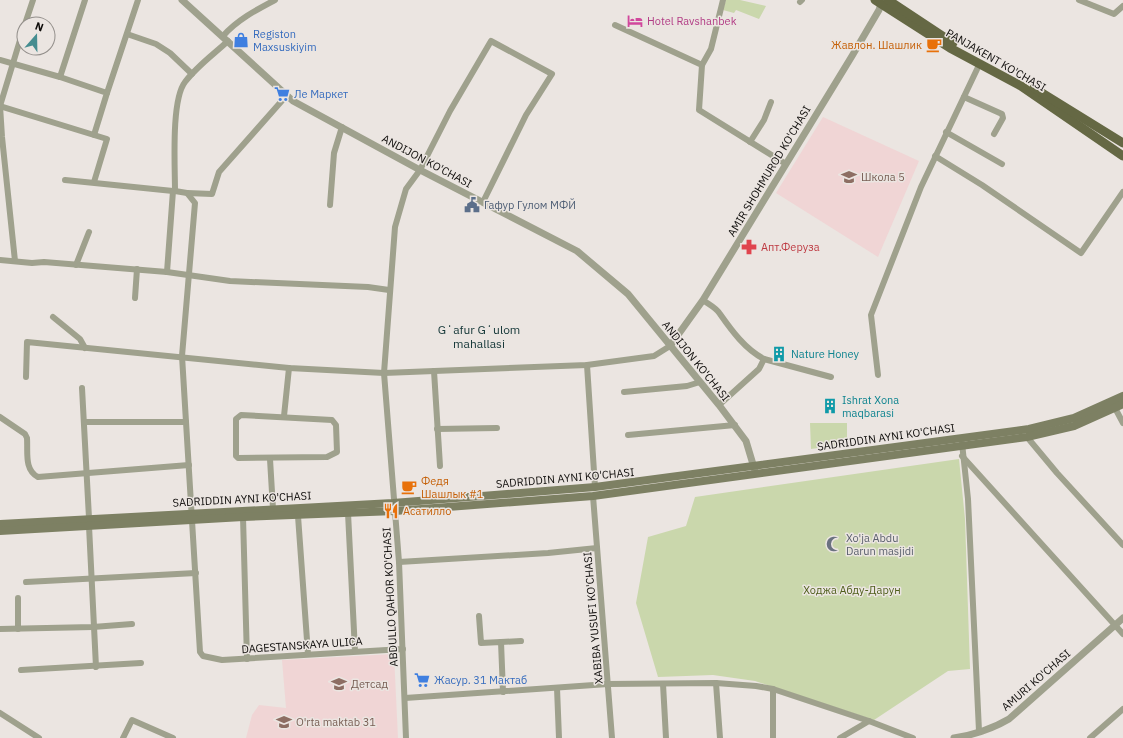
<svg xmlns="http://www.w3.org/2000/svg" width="1123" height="738" font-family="'IBM Plex Sans',sans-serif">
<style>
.education{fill:#f0d5d5}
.green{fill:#cad7ac}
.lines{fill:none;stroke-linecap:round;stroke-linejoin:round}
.minor{stroke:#9fa18d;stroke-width:6}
.tertiary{stroke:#9fa18d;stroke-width:7}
.secondary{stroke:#7d8063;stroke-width:8}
.primary{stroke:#656844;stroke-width:9}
.labels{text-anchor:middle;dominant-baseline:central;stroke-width:3;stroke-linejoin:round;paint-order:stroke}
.hotel-label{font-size:11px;fill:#b23c85;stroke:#ebe5e1;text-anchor:start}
.shop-label{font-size:11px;fill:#366cbe;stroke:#ebe5e1;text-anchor:start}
.food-label{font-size:11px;fill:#c56008;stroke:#ebe5e1;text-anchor:start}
.street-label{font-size:11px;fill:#0f0d0b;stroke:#ebe5e1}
.education-label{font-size:11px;fill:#785e54;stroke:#ebe5e1;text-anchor:start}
.service-label{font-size:11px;fill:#4e5e75;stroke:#ebe5e1;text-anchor:start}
.health-label{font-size:11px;fill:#be3a42;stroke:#ebe5e1;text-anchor:start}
.culture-label{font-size:11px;fill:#0d838f;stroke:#ebe5e1;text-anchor:start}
.worship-label{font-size:11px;fill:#5b616d;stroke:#ebe5e1;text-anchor:start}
.park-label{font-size:11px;fill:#4f5e1b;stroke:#ebe5e1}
.neighbourhood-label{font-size:12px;fill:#113435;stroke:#ebe5e1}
</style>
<rect width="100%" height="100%" fill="#ebe5e1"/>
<g class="education">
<polygon points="823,117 919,161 878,257 776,193"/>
<polygon points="394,654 398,738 246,738 252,715 259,705 286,708 282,660"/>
</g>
<g class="green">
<polygon points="726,0 740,0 766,6 759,19 736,10 734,13 723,10"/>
<polygon points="810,423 847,423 847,444 811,449"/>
<polygon points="959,459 965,519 970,669 948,671 874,720 755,681 713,675 658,677 636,603 648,537 686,526 695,497"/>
</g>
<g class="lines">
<g class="minor">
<polyline points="723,0 711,49 702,65 699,110 786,164"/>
<polyline points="1079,0 1114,14 1123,6"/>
<polyline points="800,2 802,0"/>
<polyline points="25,24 33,0"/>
<polyline points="615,25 702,65"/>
<polyline points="127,34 156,44 170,53 192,74"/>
<path d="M 223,36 C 237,20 256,10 275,0"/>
<polyline points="0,60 60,77 107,93 94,135"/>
<polyline points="60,77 85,0"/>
<polyline points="107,93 138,0"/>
<polyline points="964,97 1002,114 1003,118 994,134"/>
<polyline points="0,106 107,139 94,182"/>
<polyline points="946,132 1002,164"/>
<polyline points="750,142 764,120 771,102"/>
<polyline points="935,156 982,185 1081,253 1123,192"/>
<polyline points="65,180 173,191"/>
<polyline points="175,191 187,193 195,203 182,356 200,652 203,656 222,660 403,649"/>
<polyline points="187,193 212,194 219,172 287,95"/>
<polyline points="330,205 334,153 342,127"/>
<polyline points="0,260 32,263 44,262 167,272 230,281 368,287 389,290"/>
<polyline points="15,261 2,137 0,106 24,27"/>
<polyline points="76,265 89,232"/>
<path d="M 167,272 L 173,191 L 175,191 C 175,166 171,100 185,82 C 197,66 214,54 228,41"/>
<polyline points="135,298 137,269"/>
<path d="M 703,300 C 708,304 717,308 720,314 C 732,331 745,349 764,359 L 831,377"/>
<polyline points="53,317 80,339 85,348"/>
<polyline points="587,365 595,487"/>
<polyline points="434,371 440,466"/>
<polyline points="878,375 871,315 921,187 980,63"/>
<polyline points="26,377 27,342 289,368 384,373 587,365 654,356 670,346"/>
<polyline points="82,388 89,518"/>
<polyline points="624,392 687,386 700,382"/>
<polyline points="719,405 759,369 764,359"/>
<polyline points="1115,408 1123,423"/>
<polygon points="241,415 332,420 336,425 337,452 327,457 238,458 236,456 236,419"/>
<polyline points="284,416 289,368"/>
<path d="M 0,417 L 25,434 L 27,438 C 28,452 24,470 38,477 L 189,465"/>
<polyline points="84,422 186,422"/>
<polyline points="437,429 497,428"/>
<polyline points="628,435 735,425"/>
<polyline points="1027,437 1057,473 1123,545"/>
<polyline points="962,443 968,499 979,731"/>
<polyline points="962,456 1123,634"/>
<polyline points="270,459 273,509"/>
<polyline points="593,496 612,738"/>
<polyline points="348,513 355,651"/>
<polyline points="298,516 308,654"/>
<polyline points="243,517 247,659"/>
<polyline points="89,526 96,667"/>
<polyline points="399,562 548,553 597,548"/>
<polyline points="26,582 196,573"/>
<polyline points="18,598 18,629"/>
<polyline points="479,616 481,643 501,642 503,692"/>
<polyline points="0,629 93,627 132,624"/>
<polyline points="501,642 521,641"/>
<polyline points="21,670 141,663"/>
<polyline points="716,683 720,738"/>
<polyline points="663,684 666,738"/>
<polyline points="557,688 559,738"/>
<polyline points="773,689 773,738"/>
<polyline points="405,698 608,684 716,683 756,686 773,689 869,721"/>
<polyline points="0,713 39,738"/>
<polyline points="123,738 132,720 173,738"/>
<polyline points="406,738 399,562 384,373 395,227 406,189 420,170 450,111 491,41 552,74 526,115 483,202"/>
<polyline points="840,738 869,721 913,738"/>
<polyline points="1090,738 1123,709"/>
</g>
<g class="tertiary">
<polyline points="182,0 293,101 420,170 577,251 628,294 719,405 746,441 755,471"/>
<polyline points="670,346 703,300 852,56 879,10 882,1"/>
<path d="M 954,738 C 973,735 992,729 1009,719 L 1123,618"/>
</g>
<g class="secondary">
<polyline points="0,524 393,503 595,487 1029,429 1074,418 1123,396"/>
<polyline points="0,531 243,517 395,511 593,496 1027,437 1074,426 1123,404"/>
</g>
<g class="primary">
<polyline points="875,0 950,48 1021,86 1123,156"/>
<polyline points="888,0 953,43"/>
<polyline points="1034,88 1123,143"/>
</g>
</g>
<defs>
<symbol id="hotel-bare" viewBox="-9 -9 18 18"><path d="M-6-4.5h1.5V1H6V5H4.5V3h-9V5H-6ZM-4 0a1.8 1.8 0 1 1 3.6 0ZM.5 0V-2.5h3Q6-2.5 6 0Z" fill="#d1479c" stroke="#ebe5e1" stroke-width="2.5" paint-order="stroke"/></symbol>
<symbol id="shop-bare" viewBox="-9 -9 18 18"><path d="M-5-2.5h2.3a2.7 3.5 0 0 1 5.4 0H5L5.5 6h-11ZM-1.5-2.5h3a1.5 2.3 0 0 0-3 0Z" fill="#3f7fe0" stroke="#ebe5e1" stroke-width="2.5" paint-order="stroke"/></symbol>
<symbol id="cafe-bare" viewBox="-9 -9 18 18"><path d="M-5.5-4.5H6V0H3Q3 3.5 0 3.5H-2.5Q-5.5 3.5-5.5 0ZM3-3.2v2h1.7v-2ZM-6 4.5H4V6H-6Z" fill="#e8710a" stroke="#ebe5e1" stroke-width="2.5" paint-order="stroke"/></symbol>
<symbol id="supermarket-bare" viewBox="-9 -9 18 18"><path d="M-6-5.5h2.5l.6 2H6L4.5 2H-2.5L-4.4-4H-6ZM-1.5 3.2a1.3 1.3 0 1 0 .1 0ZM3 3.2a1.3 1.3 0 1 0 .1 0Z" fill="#3f7fe0" stroke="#ebe5e1" stroke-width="2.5" paint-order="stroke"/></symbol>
<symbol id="school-bare" viewBox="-9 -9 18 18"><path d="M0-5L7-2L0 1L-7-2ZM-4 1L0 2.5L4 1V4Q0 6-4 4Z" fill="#8d6e63" stroke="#ebe5e1" stroke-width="2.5" paint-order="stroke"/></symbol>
<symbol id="civic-bare" viewBox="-9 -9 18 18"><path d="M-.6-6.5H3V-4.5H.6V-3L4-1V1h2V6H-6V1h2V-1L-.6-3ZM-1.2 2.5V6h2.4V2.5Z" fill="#5c6f8a" stroke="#ebe5e1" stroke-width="2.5" paint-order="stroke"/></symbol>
<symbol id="pharmacy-bare" viewBox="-9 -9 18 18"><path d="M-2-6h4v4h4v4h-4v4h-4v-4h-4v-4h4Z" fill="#e0444e" stroke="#ebe5e1" stroke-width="2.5" paint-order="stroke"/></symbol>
<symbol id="building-bare" viewBox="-9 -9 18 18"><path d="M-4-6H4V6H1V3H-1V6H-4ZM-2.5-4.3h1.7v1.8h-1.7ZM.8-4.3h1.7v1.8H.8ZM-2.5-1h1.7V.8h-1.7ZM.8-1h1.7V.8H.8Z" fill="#0f9aa8" stroke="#ebe5e1" stroke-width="2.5" paint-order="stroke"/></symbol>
<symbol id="restaurant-bare" viewBox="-9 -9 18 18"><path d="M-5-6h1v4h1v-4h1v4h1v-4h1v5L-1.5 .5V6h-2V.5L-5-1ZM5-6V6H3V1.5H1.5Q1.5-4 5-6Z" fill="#e8710a" stroke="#ebe5e1" stroke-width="2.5" paint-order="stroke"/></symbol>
<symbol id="mosque-bare" viewBox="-9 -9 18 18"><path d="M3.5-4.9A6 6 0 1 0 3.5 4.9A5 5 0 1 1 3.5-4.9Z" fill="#6b7280" stroke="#ebe5e1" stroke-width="2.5" paint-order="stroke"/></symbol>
</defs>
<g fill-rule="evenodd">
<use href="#hotel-bare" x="624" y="10" width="22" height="22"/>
<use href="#shop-bare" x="230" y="29" width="22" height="22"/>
<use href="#cafe-bare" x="923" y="34" width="22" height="22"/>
<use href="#supermarket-bare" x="271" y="83" width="22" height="22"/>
<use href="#school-bare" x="838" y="166" width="22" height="22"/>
<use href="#civic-bare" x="461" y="194" width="22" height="22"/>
<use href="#pharmacy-bare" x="738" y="236" width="22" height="22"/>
<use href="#building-bare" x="768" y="343" width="22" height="22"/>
<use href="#building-bare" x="819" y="395" width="22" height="22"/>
<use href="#cafe-bare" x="398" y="476" width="22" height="22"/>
<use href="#restaurant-bare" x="380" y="500" width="22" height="22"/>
<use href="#mosque-bare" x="823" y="533" width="22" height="22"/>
<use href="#supermarket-bare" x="411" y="669" width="22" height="22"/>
<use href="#school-bare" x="328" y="673" width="22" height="22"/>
<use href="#school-bare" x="273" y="711" width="22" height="22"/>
</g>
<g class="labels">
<g class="hotel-label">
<text x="647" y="21">Hotel Ravshanbek</text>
</g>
<g class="shop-label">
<text x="253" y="34">Registon<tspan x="253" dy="13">Maxsuskiyim</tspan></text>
<text x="294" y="94">Ле Маркет</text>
<text x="434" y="680">Жасур. 31 Мактаб</text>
</g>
<g class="food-label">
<text x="922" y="45" text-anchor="end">Жавлон. Шашлик</text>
<text x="421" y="481">Федя<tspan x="421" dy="13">Шашлык #1</tspan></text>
<text x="403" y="511">Асатилло</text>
</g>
<g class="street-label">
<text transform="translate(996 60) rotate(30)">PANJAKENT KO'CHASI</text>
<text transform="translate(427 161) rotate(28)">ANDIJON KO'CHASI</text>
<text transform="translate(769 171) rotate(-59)">AMIR SHOHMUROD KO'CHASI</text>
<text transform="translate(696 361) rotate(51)">ANDIJON KO'CHASI</text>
<text transform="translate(886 437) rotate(-8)">SADRIDDIN AYNI KO'CHASI</text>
<text transform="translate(565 478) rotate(-5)">SADRIDDIN AYNI KO'CHASI</text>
<text transform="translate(242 499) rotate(-3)">SADRIDDIN AYNI KO'CHASI</text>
<text transform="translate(390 597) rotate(-93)">ABDULLO QAHOR KO'CHASI</text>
<text transform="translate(593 618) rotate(-95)">XABIBA YUSUFI KO'CHASI</text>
<text transform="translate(302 645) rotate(-4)">DAGESTANSKAYA ULICA</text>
<text transform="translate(1036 680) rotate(-41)">AMURI KO'CHASI</text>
</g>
<g class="education-label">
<text x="861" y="177">Школа 5</text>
<text x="351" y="684">Детсад</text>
<text x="296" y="722">O'rta maktab 31</text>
</g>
<g class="service-label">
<text x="484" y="205">Гафур Гулом МФЙ</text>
</g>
<g class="health-label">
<text x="761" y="247">Апт.Феруза</text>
</g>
<g class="culture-label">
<text x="791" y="354">Nature Honey</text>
<text x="842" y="400">Ishrat Хоnа<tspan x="842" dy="13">mаqbаrasi</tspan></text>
</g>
<g class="worship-label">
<text x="846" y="538">Xo'ja Abdu<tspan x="846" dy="13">Darun masjidi</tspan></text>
</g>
<g class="park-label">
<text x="852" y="590">Ходжа Абду-Дарун</text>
</g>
<g class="neighbourhood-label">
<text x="479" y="329">Gʻafur Gʻulom<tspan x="479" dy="14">mahallasi</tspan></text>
</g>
</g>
<g transform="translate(36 36) rotate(20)"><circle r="19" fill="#ebe5e1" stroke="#938f8b"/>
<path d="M0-3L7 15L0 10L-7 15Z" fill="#458d90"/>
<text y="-6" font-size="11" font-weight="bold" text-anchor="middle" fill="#0f0d0b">N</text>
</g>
</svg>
